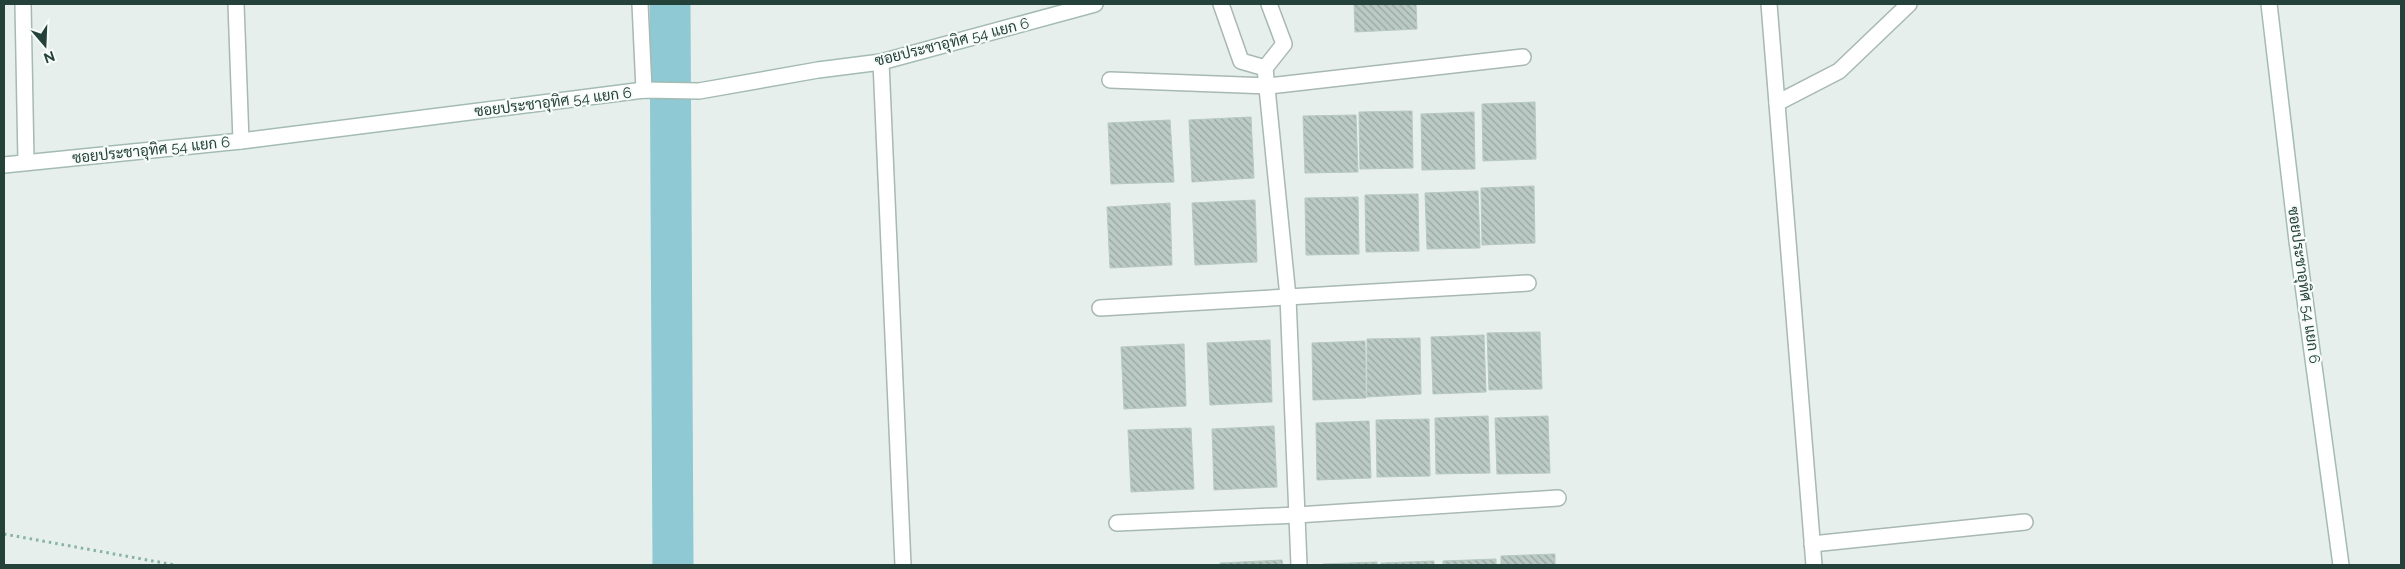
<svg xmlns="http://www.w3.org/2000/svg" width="2405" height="569" font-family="Raleway,Sarabun,sans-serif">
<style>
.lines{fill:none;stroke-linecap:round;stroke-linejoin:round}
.canal{stroke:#8ec9d4;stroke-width:41}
.building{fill:url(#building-back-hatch);stroke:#b8c9c2}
.lane-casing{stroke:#a8b8b2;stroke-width:18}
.street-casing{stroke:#a8b8b2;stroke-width:18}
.secondary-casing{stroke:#a4bbb3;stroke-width:18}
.path{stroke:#86b3a5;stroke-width:3;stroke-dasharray:2.5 4;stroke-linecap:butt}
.lane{stroke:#fff;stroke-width:15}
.street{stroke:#fff;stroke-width:15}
.secondary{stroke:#fff;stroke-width:15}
.labels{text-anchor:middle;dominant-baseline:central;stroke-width:4.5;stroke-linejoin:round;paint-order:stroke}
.street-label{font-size:15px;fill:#24423a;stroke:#f7fbf9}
</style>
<defs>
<pattern id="building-back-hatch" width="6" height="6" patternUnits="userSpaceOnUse" patternTransform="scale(1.25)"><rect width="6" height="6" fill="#bbcac4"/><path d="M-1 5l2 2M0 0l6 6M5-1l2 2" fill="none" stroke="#98a6a0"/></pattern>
</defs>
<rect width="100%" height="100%" fill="#e6efeb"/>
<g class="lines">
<polyline class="canal" points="670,4 673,565"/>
</g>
<g class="building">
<polygon points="1354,4 1416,4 1417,29 1355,32"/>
<polygon points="1535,102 1536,159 1483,161 1482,104"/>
<polygon points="1412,111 1413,168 1360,169 1359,112"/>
<polygon points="1474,112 1475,169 1422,170 1421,114"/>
<polygon points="1356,115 1358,172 1305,173 1303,116"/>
<polygon points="1251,117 1254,178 1192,182 1189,120"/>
<polygon points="1170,120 1174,182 1111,184 1108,123"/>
<polygon points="1534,186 1535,243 1482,245 1481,188"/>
<polygon points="1478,191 1480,248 1427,249 1425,193"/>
<polygon points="1418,194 1419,251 1366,252 1365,195"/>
<polygon points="1358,197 1359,254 1306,255 1305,198"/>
<polygon points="1255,200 1257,262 1195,265 1192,203"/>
<polygon points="1170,203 1172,265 1110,268 1107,207"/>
<polygon points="1540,332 1542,389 1489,390 1487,333"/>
<polygon points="1484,335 1486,392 1433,394 1431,337"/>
<polygon points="1420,338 1421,394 1367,397 1367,339"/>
<polygon points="1270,340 1272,402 1210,405 1207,343"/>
<polygon points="1365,341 1366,398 1313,400 1312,343"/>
<polygon points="1184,344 1186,406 1124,409 1121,347"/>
<polygon points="1488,416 1490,473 1436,474 1435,418"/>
<polygon points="1548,416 1550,473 1497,474 1495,418"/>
<polygon points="1429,419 1430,476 1377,477 1376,420"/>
<polygon points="1369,421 1371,478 1317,480 1316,423"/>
<polygon points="1274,426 1277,487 1214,490 1212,429"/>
<polygon points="1191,428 1194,489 1131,492 1128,430"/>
<polygon points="1555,554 1555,565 1501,565 1501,556"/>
<polygon points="1496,559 1496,565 1443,565 1443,561"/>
<polygon points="1282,560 1283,565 1220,565 1220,563"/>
<polygon points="1434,561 1434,565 1381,565 1381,563"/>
<polygon points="1377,562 1377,565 1323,565 1323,564"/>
</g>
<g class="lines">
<defs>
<polyline id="lane" points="881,62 903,565"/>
<g id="street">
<polyline points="23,4 26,162"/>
<polyline points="236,4 241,141"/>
<polyline points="640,4 644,90"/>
<polyline points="1221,4 1241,61 1265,68"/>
<polyline points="1269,4 1284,44 1265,68 1288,297 1299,565"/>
<polyline points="1769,4 1814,565"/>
<polyline points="1110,80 1269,86 1523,57"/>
<polyline points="1777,103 1839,71 1909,4"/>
<polyline points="1100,308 1528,283"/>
<polyline points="1117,523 1297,515 1558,498"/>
<polyline points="1812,544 2025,522"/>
</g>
<g id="secondary">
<polyline points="2269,4 2297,241 2341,565"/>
<polyline points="4,165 241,141 644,90 699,91 818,70 881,62 1095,4"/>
</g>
</defs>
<use href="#lane" class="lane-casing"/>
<use href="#street" class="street-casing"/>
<use href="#secondary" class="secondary-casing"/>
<polyline class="path" points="4,534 175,565"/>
<use href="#lane" class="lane"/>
<use href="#street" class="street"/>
<use href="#secondary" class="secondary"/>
</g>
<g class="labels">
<g class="street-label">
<text transform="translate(952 42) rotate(-14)">ซอยประชาอุทิศ 54 แยก 6</text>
<text transform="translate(553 102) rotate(-7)">ซอยประชาอุทิศ 54 แยก 6</text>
<text transform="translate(151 150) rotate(-6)">ซอยประชาอุทิศ 54 แยก 6</text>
<text transform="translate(2304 285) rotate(82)">ซอยประชาอุทิศ 54 แยก 6</text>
</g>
</g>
<rect width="2405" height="569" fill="none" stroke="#24423a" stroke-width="10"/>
<g transform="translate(45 45) rotate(161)" stroke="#f7fbf9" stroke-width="4" paint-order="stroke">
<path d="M0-4L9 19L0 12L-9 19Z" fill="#24423a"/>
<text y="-8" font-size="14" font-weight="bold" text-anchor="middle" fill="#24423a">N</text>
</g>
</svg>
